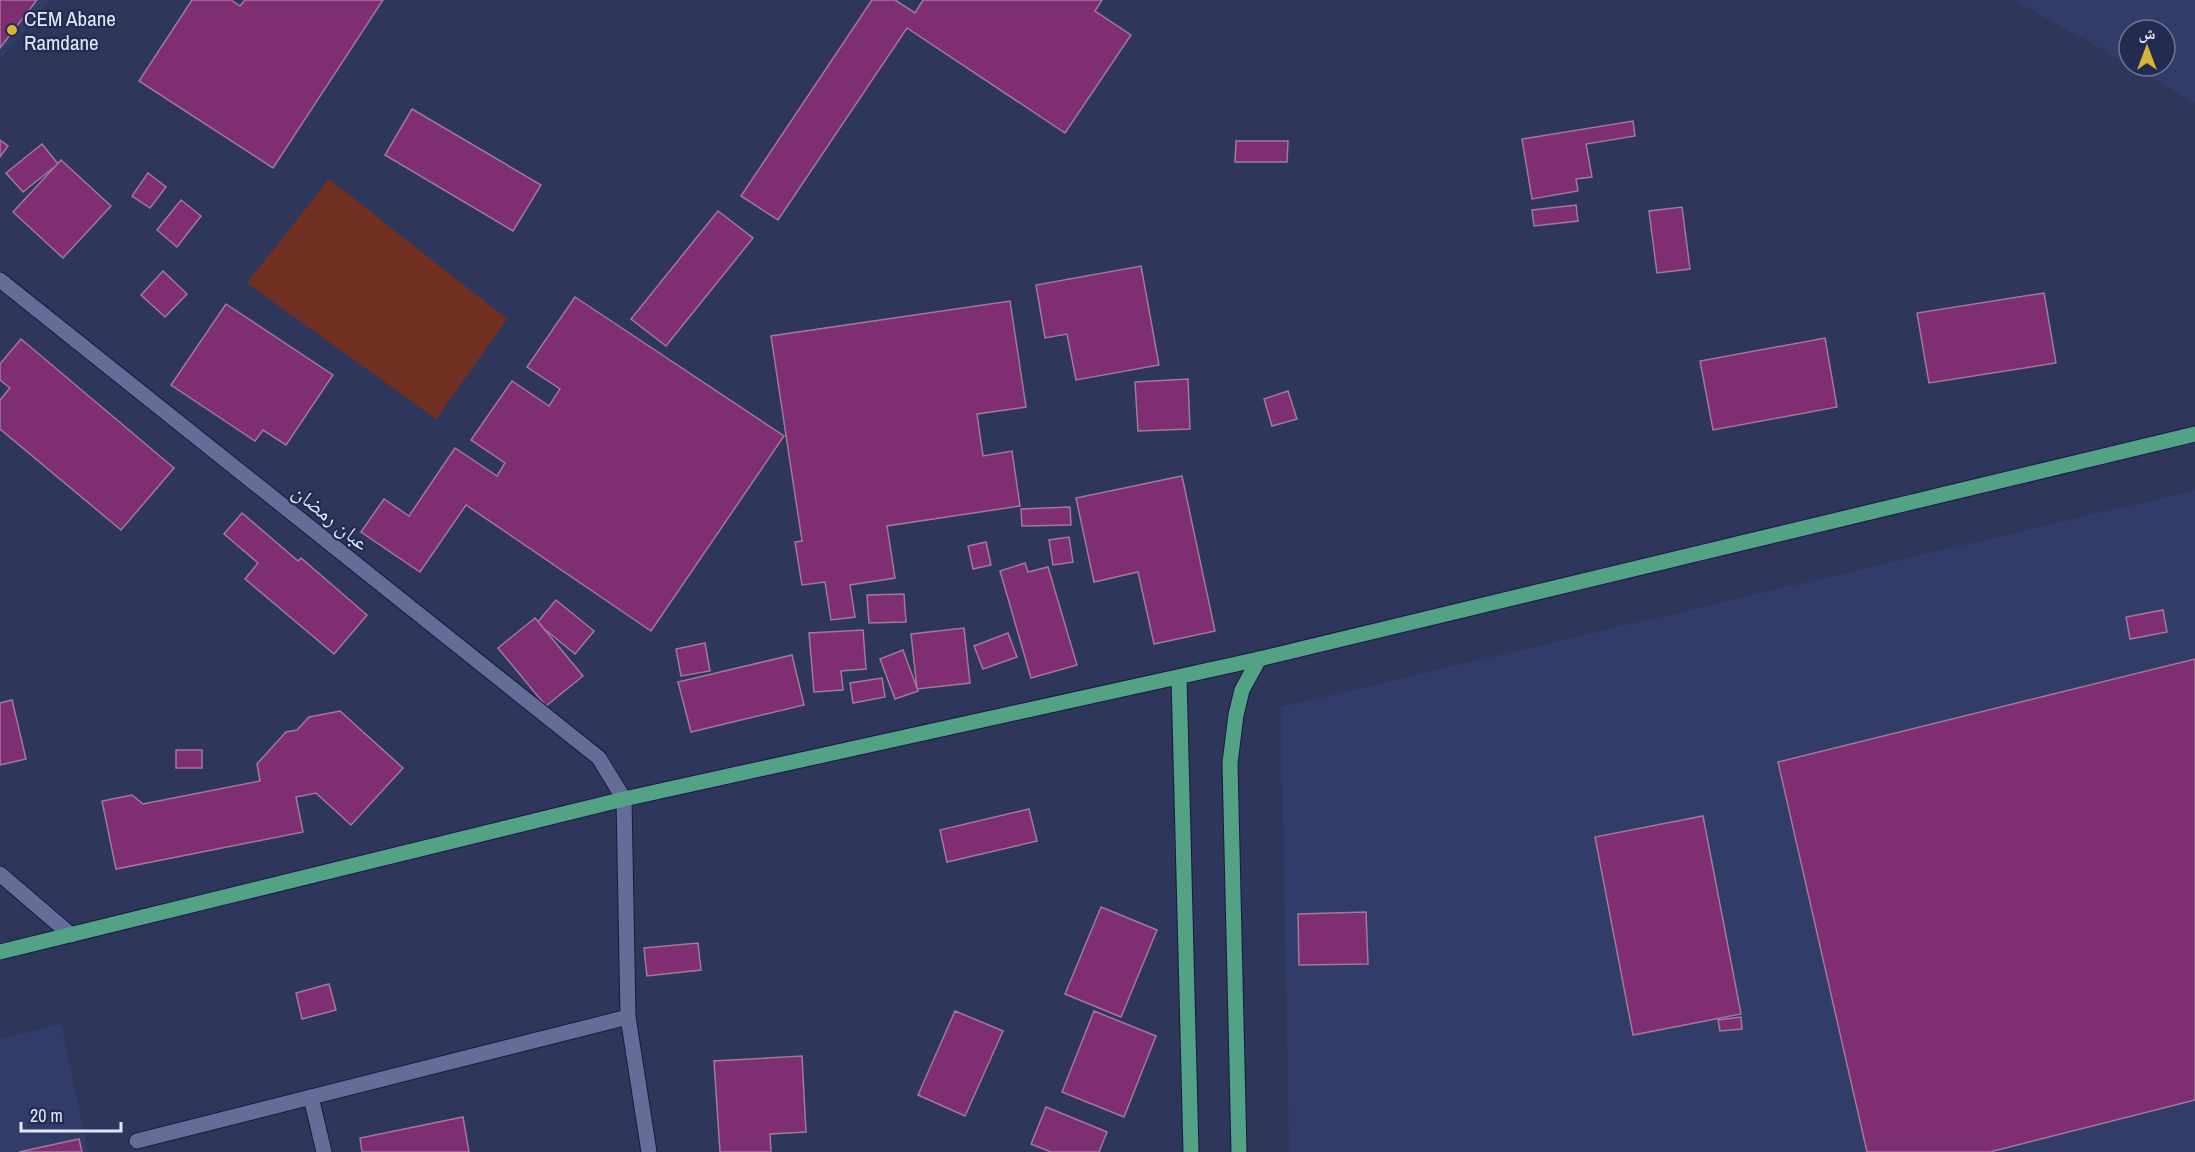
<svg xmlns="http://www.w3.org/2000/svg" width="2195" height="1152" font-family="'Archivo Narrow','Noto Naskh Arabic',sans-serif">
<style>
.built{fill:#323c68}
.green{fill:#713022}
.building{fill:#7f2e74;stroke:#a17999;stroke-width:1.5}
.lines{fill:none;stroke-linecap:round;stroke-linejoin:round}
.minor-casing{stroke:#161c3f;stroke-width:17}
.major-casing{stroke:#161c3f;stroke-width:17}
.minor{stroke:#636d97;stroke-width:15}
.major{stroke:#54a285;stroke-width:15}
.poi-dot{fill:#d7b434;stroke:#242b50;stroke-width:2}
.labels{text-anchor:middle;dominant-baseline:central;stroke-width:4.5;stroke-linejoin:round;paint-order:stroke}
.poi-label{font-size:21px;fill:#e2e8fb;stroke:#242b50;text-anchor:start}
.street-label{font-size:21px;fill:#e2e8fb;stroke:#242b50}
</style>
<rect width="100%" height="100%" fill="#2e365b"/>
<g class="built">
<polygon points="0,0 50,0 0,60"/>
<polygon points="2014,0 2195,0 2195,103 2131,66 2165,66 2165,30 2129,30 2129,65"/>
<polygon points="2195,490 2195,1152 1289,1152 1281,707"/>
<polygon points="61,1024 88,1152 0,1152 0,1039"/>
</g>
<polygon class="green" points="329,179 507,319 436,419 247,283"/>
<g class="building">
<polygon points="0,0 37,0 0,48"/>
<polygon points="192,0 231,0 240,6 245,0 383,0 273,168 139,81"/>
<polygon points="872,0 895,0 915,13 923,0 1102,0 1095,11 1131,35 1065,133 907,28 778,220 741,196"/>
<polygon points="412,109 541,185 513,231 385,155"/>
<polygon points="1633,121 1635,136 1586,144 1592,177 1576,179 1578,191 1532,199 1522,139"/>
<polygon points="0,140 8,146 0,157"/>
<polygon points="1236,141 1288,141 1287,162 1235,162"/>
<polygon points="42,144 58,164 23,192 6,173"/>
<polygon points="61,160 111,206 63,258 13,212"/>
<polygon points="148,173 166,187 150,208 132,196"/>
<polygon points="181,200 201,216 177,247 157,230"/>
<polygon points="1576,205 1578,221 1534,226 1532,210"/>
<polygon points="1682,207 1690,269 1657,273 1649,211"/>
<polygon points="718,211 753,238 666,346 631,319"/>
<polygon points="1141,266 1159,365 1076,380 1067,334 1045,338 1036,285"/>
<polygon points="163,271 187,294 165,317 141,295"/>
<polygon points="2044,293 2056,363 1929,383 1917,313"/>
<polygon points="575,297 784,436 651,631 466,505 420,572 361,532 384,499 409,516 455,448 497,476 505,463 471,440 512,381 549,406 560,389 527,367"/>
<polygon points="1010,301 1026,407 977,414 983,456 1012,451 1020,506 887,526 895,578 850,585 855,617 831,620 825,582 802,585 795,542 802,541 771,336"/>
<polygon points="226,304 333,375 286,445 263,430 255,441 171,385"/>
<polygon points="1825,338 1837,407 1713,430 1700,361"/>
<polygon points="21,339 174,468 121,530 0,429 0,400 10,388 0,380 0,364"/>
<polygon points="1188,379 1190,429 1138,431 1135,382"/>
<polygon points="1288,391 1297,419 1272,426 1264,399"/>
<polygon points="1182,476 1215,631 1154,644 1138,572 1094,582 1076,498"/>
<polygon points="1070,507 1071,525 1022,526 1021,509"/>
<polygon points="242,513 298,561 301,558 367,615 334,654 245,579 258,563 224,534"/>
<polygon points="1069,537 1073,562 1053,565 1049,540"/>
<polygon points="986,542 991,565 973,569 968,546"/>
<polygon points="1025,563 1028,572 1048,567 1077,665 1031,678 1000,571"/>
<polygon points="904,594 906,622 869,623 867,595"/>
<polygon points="556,600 594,631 575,654 537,623"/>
<polygon points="2163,610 2167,632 2130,639 2126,617"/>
<polygon points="535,618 583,676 546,706 498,648"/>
<polygon points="964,628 970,683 917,689 911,634"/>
<polygon points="863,630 866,669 841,671 843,690 814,692 809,633"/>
<polygon points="1008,633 1017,657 983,669 974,646"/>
<polygon points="705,643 710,671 681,676 676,649"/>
<polygon points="903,650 918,691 895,699 880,659"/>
<polygon points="792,655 804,705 691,732 678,682"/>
<polygon points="2195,659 2195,1100 1990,1152 1867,1152 1778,762"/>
<polygon points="882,678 885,697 853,703 850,683"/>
<polygon points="12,700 26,759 0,765 0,703"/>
<polygon points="340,711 403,768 351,825 316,793 296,797 303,832 116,869 102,801 132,795 143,804 260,781 257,764 286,732 297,730 309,717"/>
<rect x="176" y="750" width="26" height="18"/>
<polygon points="1029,809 1037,841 947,862 940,830"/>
<polygon points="1703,816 1741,1014 1633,1035 1595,837"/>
<polygon points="1101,907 1157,930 1121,1017 1065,994"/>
<polygon points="1366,912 1368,964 1299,965 1298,914"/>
<polygon points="698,943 701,970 647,976 644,948"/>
<polygon points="329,984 336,1010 302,1019 296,993"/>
<polygon points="955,1011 1003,1031 965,1116 918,1095"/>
<polygon points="1094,1011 1156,1036 1124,1117 1062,1092"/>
<polygon points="1741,1017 1742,1029 1720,1031 1718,1020"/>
<polygon points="802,1056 806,1132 770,1134 771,1152 720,1152 714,1061"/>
<polygon points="1046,1107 1107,1132 1099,1152 1051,1152 1031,1144"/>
<polygon points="463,1117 469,1152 362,1152 360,1138"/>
<polygon points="79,1139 82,1152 19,1152"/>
</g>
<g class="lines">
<defs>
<g id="minor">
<polyline points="0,280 599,758 624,799 628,1017 649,1152"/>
<polyline points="0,874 71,935"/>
<polyline points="311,1097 324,1152"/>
<polyline points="137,1141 628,1017"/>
</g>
<g id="major">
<polyline points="1179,677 1191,1152"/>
<polyline points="0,952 624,799 1259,659 2195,434"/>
<polyline points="1239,1152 1230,763 1236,715 1242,690 1259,659"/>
</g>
</defs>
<use href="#minor" class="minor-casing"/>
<use href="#major" class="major-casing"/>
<use href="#minor" class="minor"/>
<use href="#major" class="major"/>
</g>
<circle class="poi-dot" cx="12" cy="30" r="6"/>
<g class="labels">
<g class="poi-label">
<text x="24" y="18">CEM Abane<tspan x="24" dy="24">Ramdane</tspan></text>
</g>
<g class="street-label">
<text transform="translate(331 517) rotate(39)">عبان رمضان</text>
</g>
</g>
<g transform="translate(2147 48)"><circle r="28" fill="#242b50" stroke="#707794" stroke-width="1.5"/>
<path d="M0-4.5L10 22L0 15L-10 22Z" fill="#d7b434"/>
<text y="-9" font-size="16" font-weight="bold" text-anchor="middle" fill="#e2e8fb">ش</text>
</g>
<path d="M21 1122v9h100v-9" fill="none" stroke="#e2e8fb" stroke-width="3"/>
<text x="30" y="1122" font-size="18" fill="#e2e8fb" stroke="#242b50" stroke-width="4.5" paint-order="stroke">20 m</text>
</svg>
